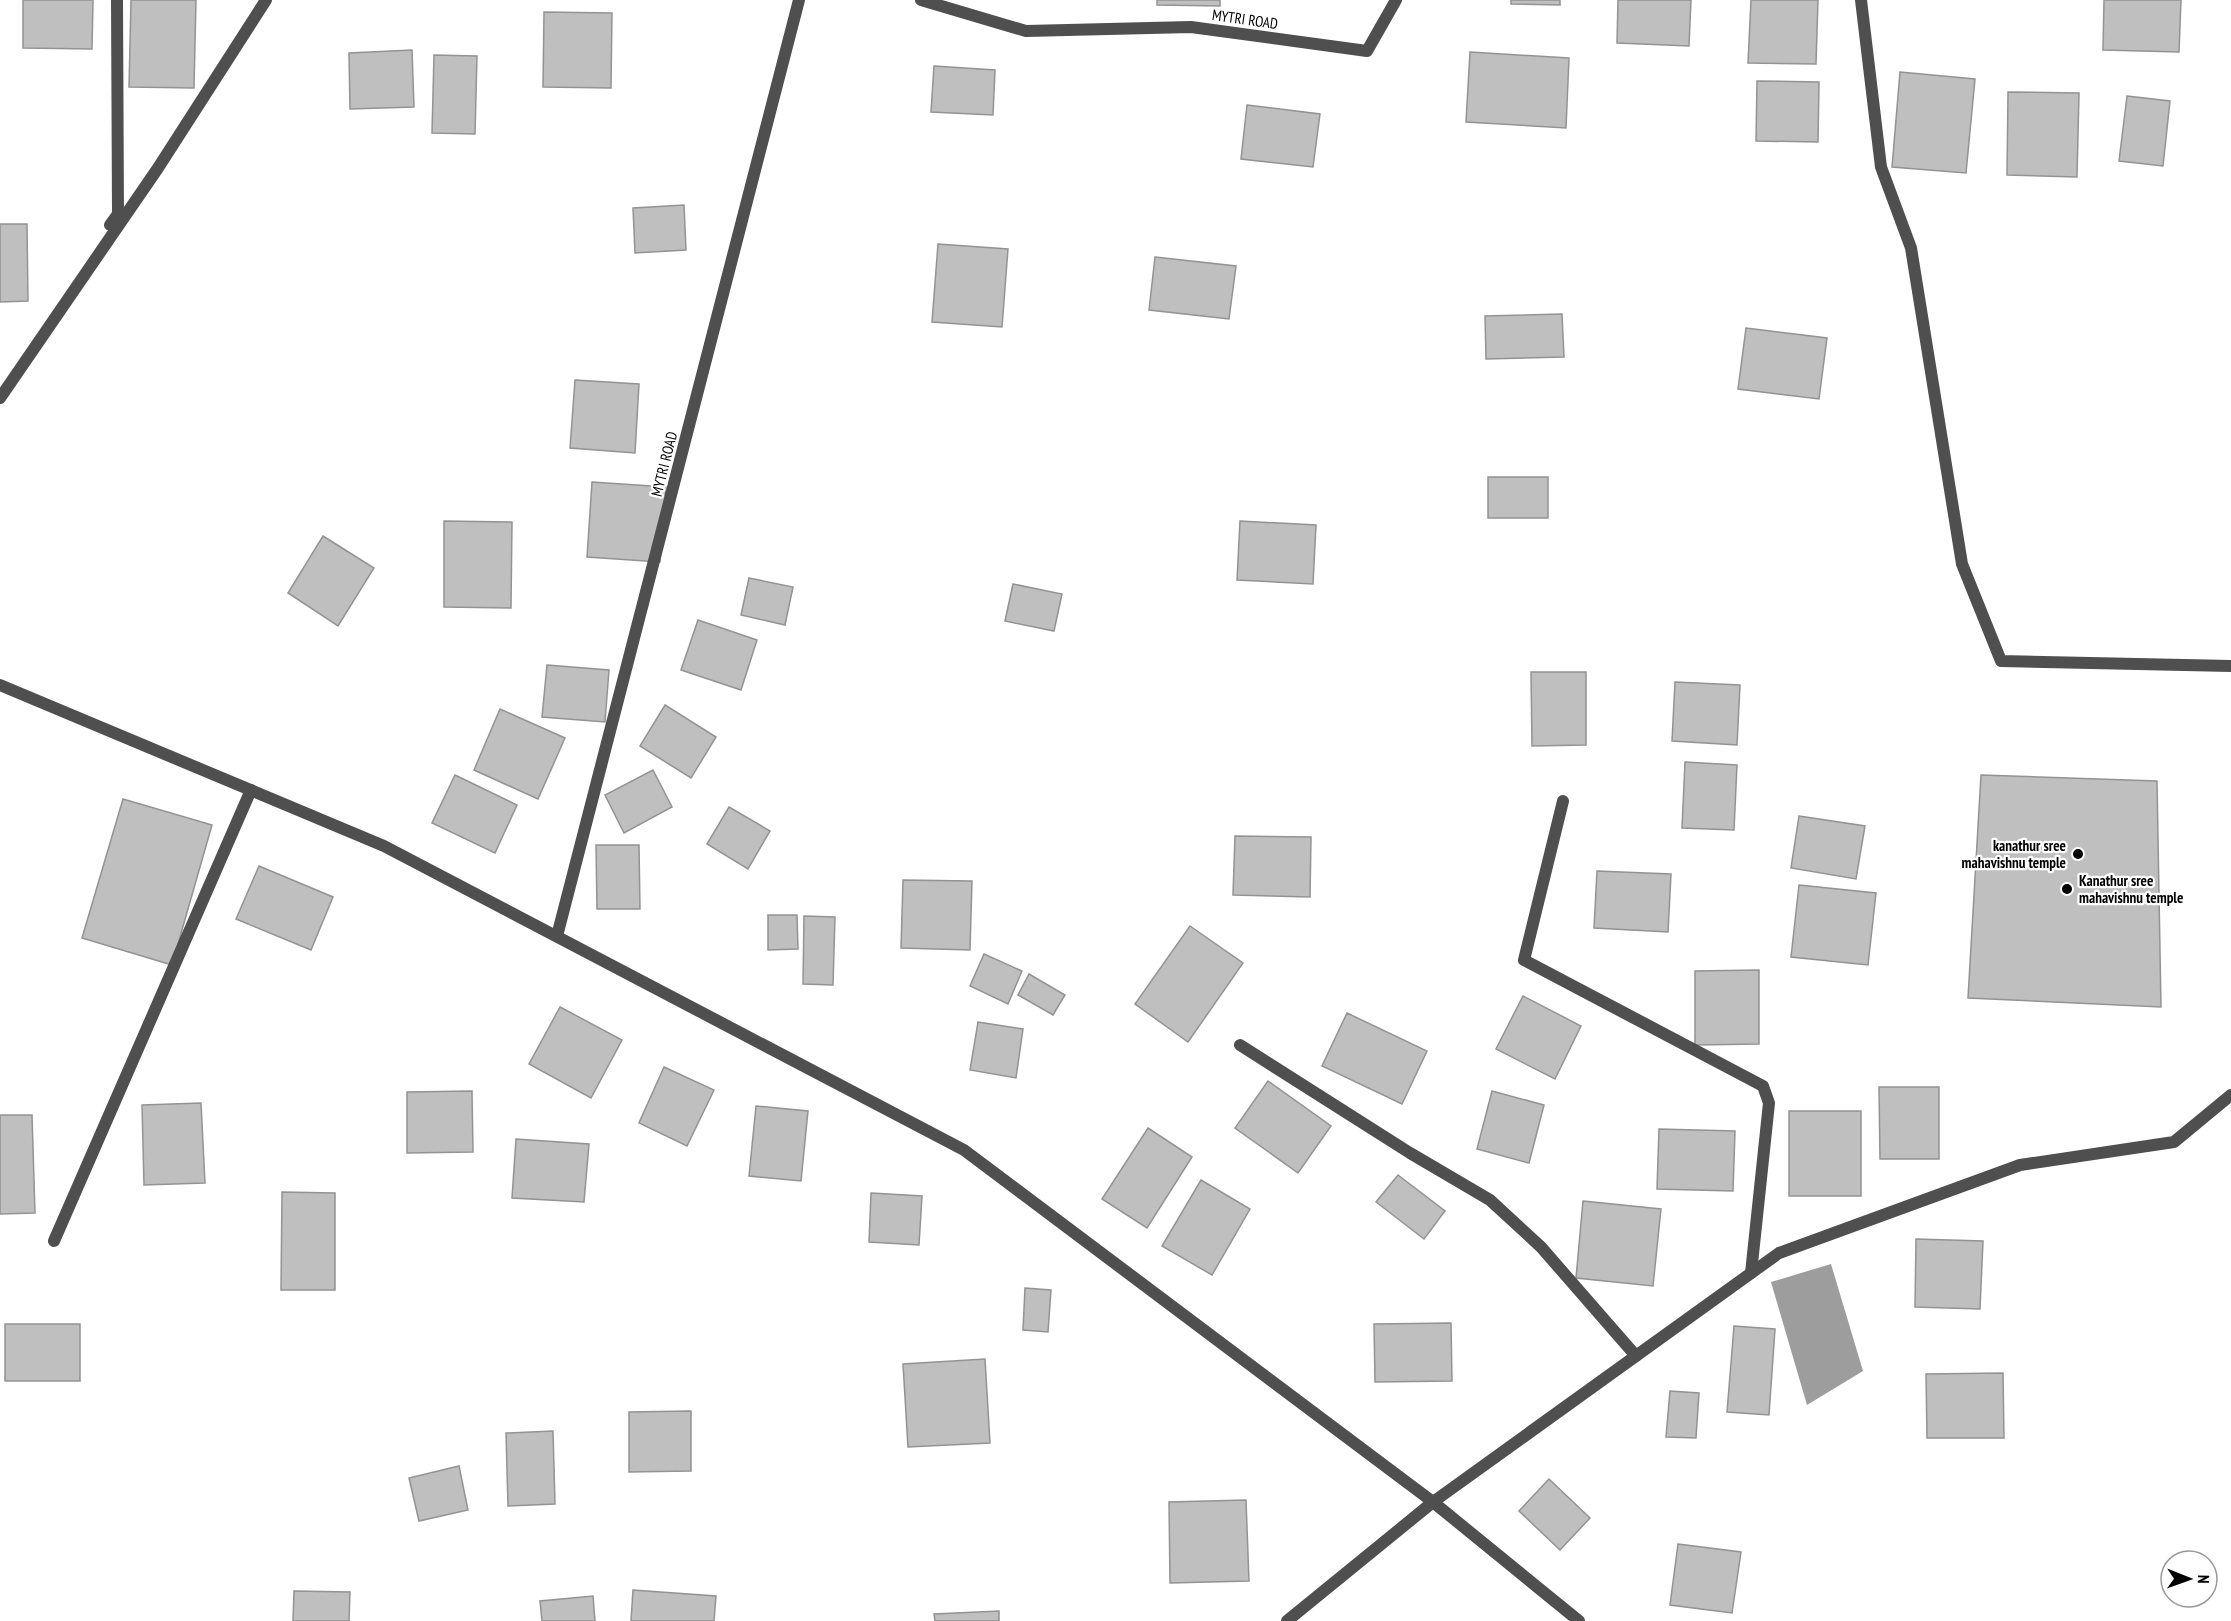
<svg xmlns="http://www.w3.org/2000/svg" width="2231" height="1621" font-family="'PT Sans Narrow',sans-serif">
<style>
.water{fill:#9d9d9d}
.building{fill:#bfbfbf;stroke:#939393;stroke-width:1.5}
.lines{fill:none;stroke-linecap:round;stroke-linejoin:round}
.minor{stroke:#4f4f4f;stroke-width:12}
.poi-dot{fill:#000;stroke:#fff;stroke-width:2}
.labels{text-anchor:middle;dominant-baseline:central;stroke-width:4.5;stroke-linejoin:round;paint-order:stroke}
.street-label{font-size:15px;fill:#000;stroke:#fff}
.poi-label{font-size:15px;font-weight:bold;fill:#000;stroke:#fff;text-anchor:end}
</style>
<rect width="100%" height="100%" fill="#fff"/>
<polygon class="water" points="1831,1264 1863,1371 1807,1405 1771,1282"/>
<g class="building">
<polygon points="23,0 93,0 92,49 23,48"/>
<polygon points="131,0 196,0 194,88 129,87"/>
<polygon points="1157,0 1220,0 1220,6 1157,5"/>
<polygon points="1511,0 1560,0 1560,5 1511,4"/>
<polygon points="1618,0 1691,0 1689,46 1617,43"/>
<polygon points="1751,0 1818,0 1816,64 1748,63"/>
<polygon points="2104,0 2181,0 2179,52 2103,50"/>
<polygon points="544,12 612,13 611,88 543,87"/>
<polygon points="412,50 414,107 350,109 349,53"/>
<polygon points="1470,52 1569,58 1566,128 1466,122"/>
<polygon points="434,55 477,56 475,134 432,133"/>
<polygon points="934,66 995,70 993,115 931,112"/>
<polygon points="1900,72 1975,79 1966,173 1892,167"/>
<polygon points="1757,81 1819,82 1818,142 1756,141"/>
<polygon points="2008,92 2079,93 2077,177 2007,175"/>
<polygon points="2127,96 2170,101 2163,166 2119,161"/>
<polygon points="1247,105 1320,114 1313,167 1241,159"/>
<polygon points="684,205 686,250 635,253 633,208"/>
<polygon points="0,224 27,224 28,301 0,302"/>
<polygon points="938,244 1008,249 1002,327 932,322"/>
<polygon points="1155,257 1236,266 1229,319 1149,310"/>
<polygon points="1562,314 1564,357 1486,359 1485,316"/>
<polygon points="1746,328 1827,338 1819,399 1738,389"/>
<polygon points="575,380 639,384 635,453 570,448"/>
<rect x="1488" y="477" width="60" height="41"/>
<polygon points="592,482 666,487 660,562 587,557"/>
<polygon points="444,521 512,522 511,608 444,607"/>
<polygon points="1240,521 1316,525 1313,584 1237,580"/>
<polygon points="323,536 374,568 338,626 288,593"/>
<polygon points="749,578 793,587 785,625 741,615"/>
<polygon points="1013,584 1062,594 1054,631 1005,621"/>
<polygon points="698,620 757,640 741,690 681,670"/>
<polygon points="547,665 609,670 605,722 542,717"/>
<polygon points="1531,672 1586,672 1586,745 1532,746"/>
<polygon points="1675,682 1740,685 1737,745 1672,741"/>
<polygon points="665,705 716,737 691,778 640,746"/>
<polygon points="500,709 565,738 538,799 474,770"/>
<polygon points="1685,762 1737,765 1734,830 1682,828"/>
<polygon points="653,770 672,807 624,833 605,795"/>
<polygon points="455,775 517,805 495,853 432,823"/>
<polygon points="1981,775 2157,781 2161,1007 1968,998"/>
<polygon points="123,799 212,825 172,965 82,938"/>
<polygon points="729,807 770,831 748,869 707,844"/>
<polygon points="1799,816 1865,826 1856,879 1791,868"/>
<polygon points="1235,836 1311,837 1310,897 1233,895"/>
<polygon points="596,845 639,845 640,909 597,909"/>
<polygon points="259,866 333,897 311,950 236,919"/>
<polygon points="1597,871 1671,874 1668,932 1594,928"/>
<polygon points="903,880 972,881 970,950 901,948"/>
<polygon points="1799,885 1876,893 1868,965 1791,957"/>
<polygon points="768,915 797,915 798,949 768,950"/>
<polygon points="804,916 835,917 833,985 803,984"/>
<polygon points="1190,926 1243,963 1188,1042 1135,1004"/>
<polygon points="984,954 1022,971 1008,1004 970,986"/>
<polygon points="1759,970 1759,1044 1695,1045 1695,971"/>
<polygon points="1029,974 1065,995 1053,1015 1018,995"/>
<polygon points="1523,996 1581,1026 1555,1079 1496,1049"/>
<polygon points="560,1007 622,1040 591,1098 529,1064"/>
<polygon points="1347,1013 1427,1051 1402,1104 1322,1066"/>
<polygon points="978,1022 1023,1029 1016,1078 970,1070"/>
<polygon points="664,1067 714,1090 687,1146 639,1123"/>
<polygon points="1268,1081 1331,1126 1298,1173 1235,1128"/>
<polygon points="1879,1087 1939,1087 1939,1159 1880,1159"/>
<polygon points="472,1091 473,1152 407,1153 407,1092"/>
<polygon points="1492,1091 1544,1105 1529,1163 1477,1149"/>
<polygon points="201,1103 205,1183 144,1185 142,1105"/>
<polygon points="756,1106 808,1111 801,1181 749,1176"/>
<rect x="1789" y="1111" width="72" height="85"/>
<polygon points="0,1115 32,1115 35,1213 0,1214"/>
<polygon points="1148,1128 1192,1157 1147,1228 1102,1199"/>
<polygon points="1659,1129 1735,1131 1733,1191 1657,1189"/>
<polygon points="516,1139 589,1144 584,1202 512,1198"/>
<polygon points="1398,1175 1445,1211 1424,1239 1376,1202"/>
<polygon points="1201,1180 1250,1209 1212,1275 1162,1246"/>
<polygon points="282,1192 335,1193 335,1290 281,1290"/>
<polygon points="871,1193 922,1196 919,1245 869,1242"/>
<polygon points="1583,1201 1661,1209 1653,1286 1576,1278"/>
<polygon points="1916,1239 1983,1241 1980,1309 1915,1307"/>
<polygon points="1025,1288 1051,1290 1048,1332 1023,1330"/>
<polygon points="1451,1323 1452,1381 1375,1382 1374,1324"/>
<rect x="5" y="1324" width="75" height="57"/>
<polygon points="1734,1326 1775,1329 1769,1415 1727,1412"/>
<polygon points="985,1359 990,1443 908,1447 903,1364"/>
<polygon points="2003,1373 2004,1438 1927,1438 1926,1374"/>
<polygon points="1670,1391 1699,1393 1696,1438 1666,1437"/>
<polygon points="691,1411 691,1471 629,1472 629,1412"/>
<polygon points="553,1431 555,1504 508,1506 506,1433"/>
<polygon points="459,1466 468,1510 419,1521 409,1478"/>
<polygon points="1549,1479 1590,1518 1560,1550 1519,1511"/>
<polygon points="1246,1500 1249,1581 1170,1583 1169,1502"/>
<polygon points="1678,1544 1741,1552 1732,1613 1670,1605"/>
<polygon points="633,1590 716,1596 714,1621 631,1621"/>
<polygon points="294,1591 350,1592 349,1621 293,1621"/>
<polygon points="593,1596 595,1621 542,1621 540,1601"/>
<polygon points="999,1611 999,1621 935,1621 934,1614"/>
</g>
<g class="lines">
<g class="minor">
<polyline points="921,0 1026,31 1191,27 1367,51 1396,0"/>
<polyline points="1861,0 1881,167 1911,248 1962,564 2001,661 2231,666"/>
<polyline points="110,225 118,214 117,0"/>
<polyline points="0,398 158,168 266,0"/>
<polyline points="0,685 384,846 964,1150 1433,1502 1579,1621"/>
<polyline points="1563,801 1524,960 1763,1086 1769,1103 1751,1273"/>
<polyline points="557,936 799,0"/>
<polyline points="1240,1045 1410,1153 1490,1200 1541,1247 1636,1356"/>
<polyline points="54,1241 251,790"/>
<polyline points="1287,1621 1433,1502 1779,1253 2020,1165 2174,1142 2231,1095"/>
</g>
</g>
<g class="poi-dot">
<circle cx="2078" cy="854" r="6"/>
<circle cx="2067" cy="889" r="6"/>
</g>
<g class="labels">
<g class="street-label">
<text transform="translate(1245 19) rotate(8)">MYTRI ROAD</text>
<text transform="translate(664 464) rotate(-76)">MYTRI ROAD</text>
</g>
<g class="poi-label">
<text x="2066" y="845">kanathur sree<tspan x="2066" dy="17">mahavishnu temple</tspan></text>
<text x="2079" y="880" text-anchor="start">Kanathur sree<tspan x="2079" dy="17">mahavishnu temple</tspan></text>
</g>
</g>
<g transform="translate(2189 1579) rotate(91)"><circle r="28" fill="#ffffff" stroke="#999999" stroke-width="1.5"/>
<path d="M0-4.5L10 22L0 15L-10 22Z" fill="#000000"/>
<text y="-9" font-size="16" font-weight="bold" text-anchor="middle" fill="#000000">N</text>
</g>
</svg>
